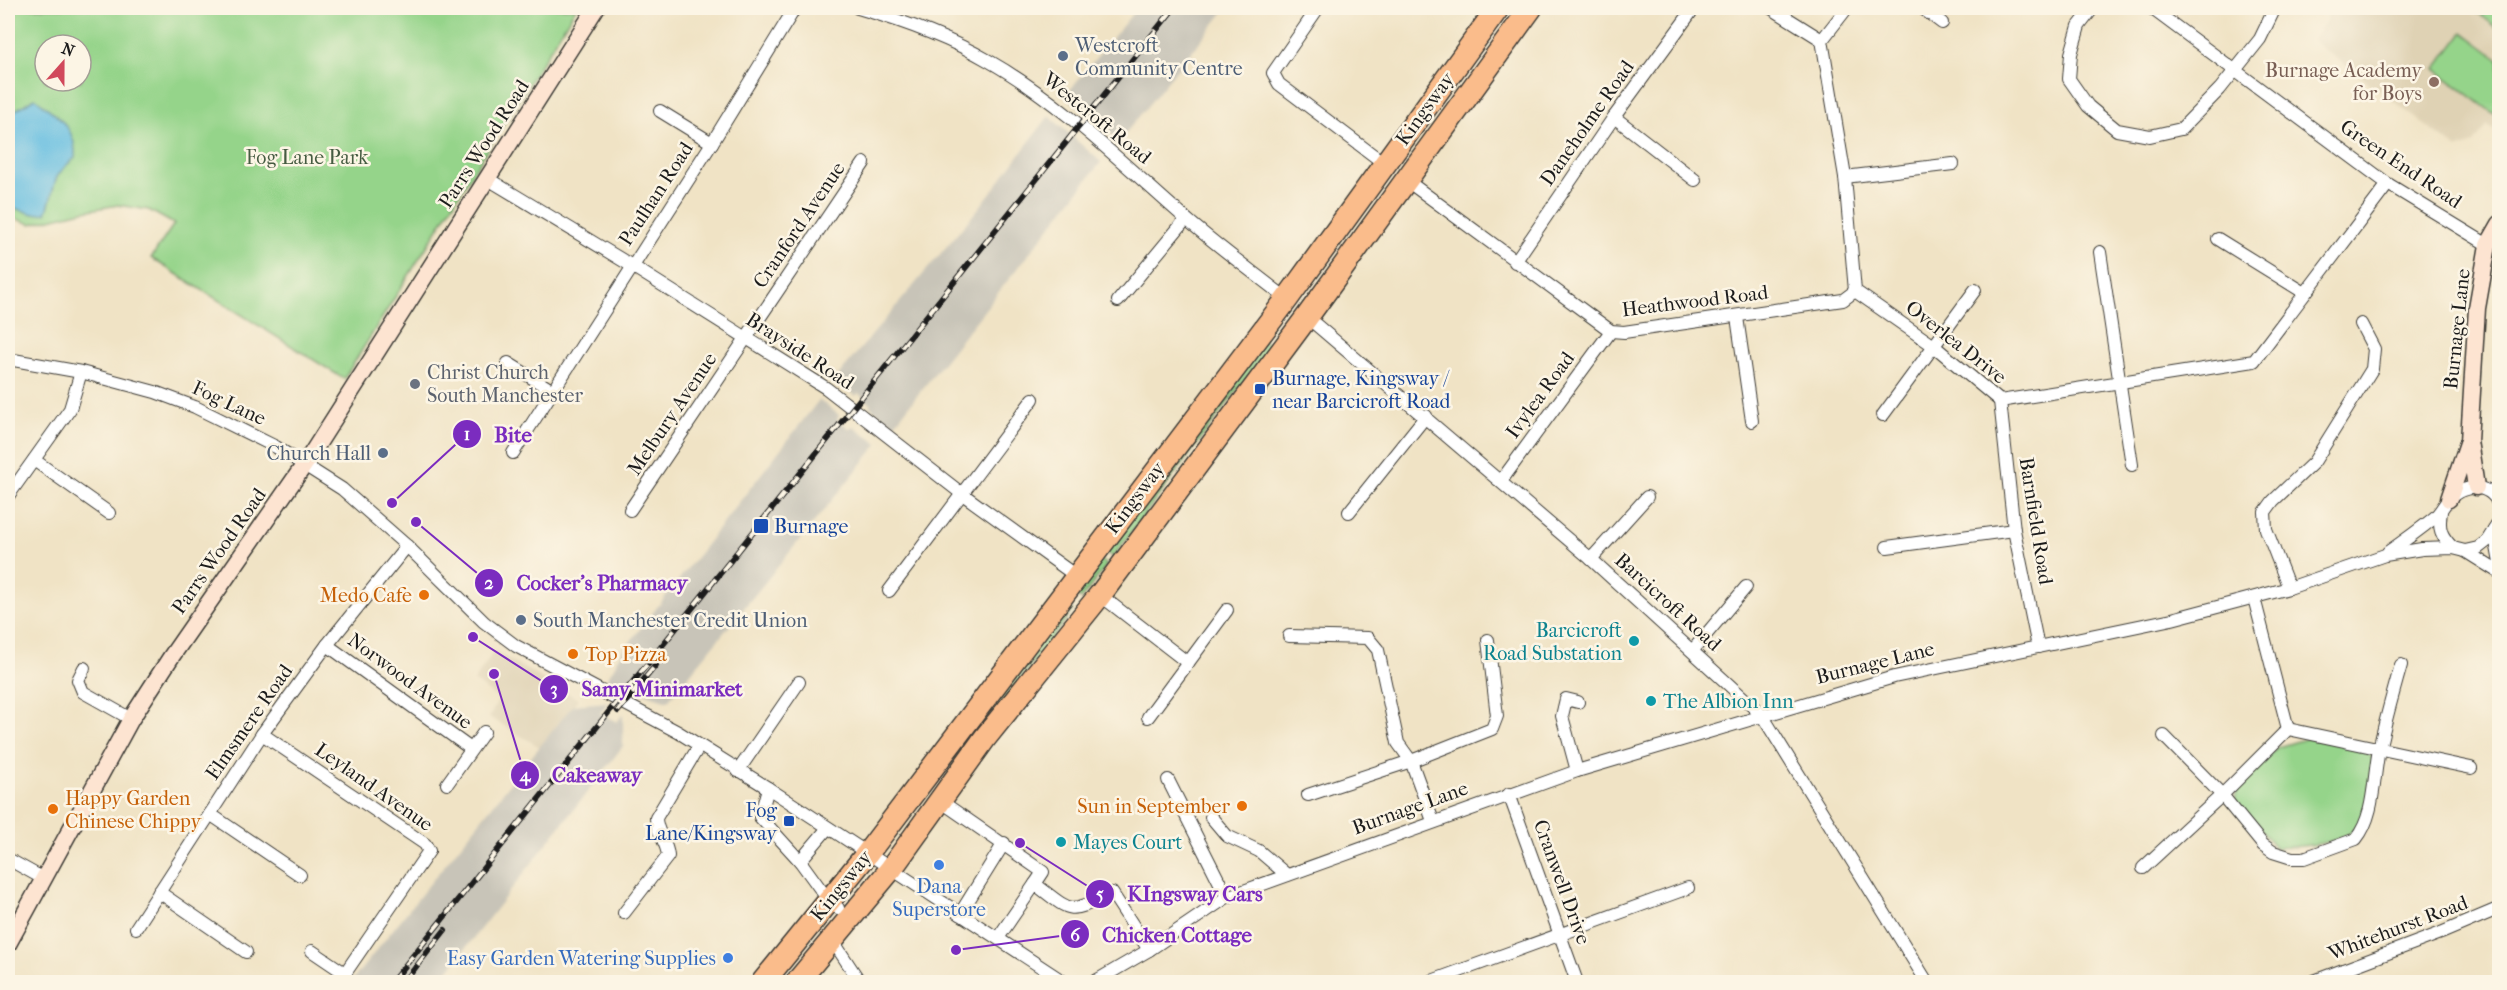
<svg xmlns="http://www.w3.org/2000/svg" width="2507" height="990" font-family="'IM FELL French Canon',serif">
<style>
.built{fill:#dfd2b4}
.industrial{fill:#c8c4b8}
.green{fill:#95d48a;stroke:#587853;stroke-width:1.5;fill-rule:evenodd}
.water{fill:#63bde1;stroke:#406c7e;stroke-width:1.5}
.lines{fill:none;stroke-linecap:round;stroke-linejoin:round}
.street-casing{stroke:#3c3a35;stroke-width:14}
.secondary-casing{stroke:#3c3a35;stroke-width:19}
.highway-casing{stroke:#3c3a35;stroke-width:25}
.street{stroke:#fff;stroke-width:12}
.secondary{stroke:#fde4d1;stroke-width:16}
.highway{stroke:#fabc8b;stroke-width:22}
.rail-casing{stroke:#1c1c1c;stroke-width:6}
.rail{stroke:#fcf5e5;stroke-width:4;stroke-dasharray:11;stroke-linecap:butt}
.service-dot{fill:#5c6f8a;stroke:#fcf5e5;stroke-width:2}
.education-dot{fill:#8d6e63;stroke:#fcf5e5;stroke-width:2}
.worship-dot{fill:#6b7280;stroke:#fcf5e5;stroke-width:2}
.transit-dot{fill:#1a4fb4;stroke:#fcf5e5;stroke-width:2}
.food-dot{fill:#e8710a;stroke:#fcf5e5;stroke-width:2}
.culture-dot{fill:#0f9aa8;stroke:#fcf5e5;stroke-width:2}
.shop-dot{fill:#3f7fe0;stroke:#fcf5e5;stroke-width:2}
.labels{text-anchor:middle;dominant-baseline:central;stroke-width:5;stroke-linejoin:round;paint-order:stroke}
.service-label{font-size:20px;fill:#4e5e75;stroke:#fcf5e5;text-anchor:start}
.education-label{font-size:20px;fill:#785e54;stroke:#fcf5e5;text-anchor:end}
.street-label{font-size:20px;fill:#1c1c1c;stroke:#fcf5e5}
.park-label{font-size:20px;fill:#465c42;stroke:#fcf5e5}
.worship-label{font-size:20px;fill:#5b616d;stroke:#fcf5e5;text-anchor:start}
.transit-label{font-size:20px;fill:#164399;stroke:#fcf5e5;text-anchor:start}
.food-label{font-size:20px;fill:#c56008;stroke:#fcf5e5;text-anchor:end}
.culture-label{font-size:20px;fill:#0d838f;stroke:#fcf5e5;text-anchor:start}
.shop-label{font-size:20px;fill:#366cbe;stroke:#fcf5e5}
.leader{fill:none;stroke:#7b2cbf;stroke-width:2}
.callout-dot{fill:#7b2cbf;stroke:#fcf5e5;stroke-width:2}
.mark-label{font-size:18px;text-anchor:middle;font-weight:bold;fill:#fff}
.callout-label{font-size:21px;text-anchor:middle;font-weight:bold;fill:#7b2cbf;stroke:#fcf5e5;stroke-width:5;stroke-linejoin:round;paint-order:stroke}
</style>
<rect width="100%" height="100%" fill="#fcf5e5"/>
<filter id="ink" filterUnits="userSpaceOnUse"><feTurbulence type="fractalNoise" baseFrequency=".0167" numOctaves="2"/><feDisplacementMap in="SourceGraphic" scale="12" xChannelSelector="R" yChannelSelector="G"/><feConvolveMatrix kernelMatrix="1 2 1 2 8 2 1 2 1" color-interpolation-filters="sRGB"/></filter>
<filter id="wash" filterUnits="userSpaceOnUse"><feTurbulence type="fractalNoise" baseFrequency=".008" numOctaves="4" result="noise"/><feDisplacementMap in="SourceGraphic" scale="24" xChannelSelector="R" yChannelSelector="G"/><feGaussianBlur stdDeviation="1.35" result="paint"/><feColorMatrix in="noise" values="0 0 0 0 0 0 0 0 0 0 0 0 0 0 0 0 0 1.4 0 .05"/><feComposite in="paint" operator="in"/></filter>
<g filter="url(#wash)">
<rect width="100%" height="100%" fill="#f0e3c5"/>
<g class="built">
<polygon points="2328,8 2499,8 2499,134 2487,125 2474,143 2457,149 2312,40 2326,21"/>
<polygon points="494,651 578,699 540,747 489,717 499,699 474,681"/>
</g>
<g class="industrial">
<polygon points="1137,8 1227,8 1119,141 1065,96"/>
<polygon points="1049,116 1101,162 894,425 869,406 871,404 858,393 856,396 835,379 979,208"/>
<polygon points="819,400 839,415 837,419 850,429 853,426 878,444 668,701 606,681 623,651"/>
<polygon points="608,702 600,713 617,722 623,714 623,746 439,982 351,982 573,705"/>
</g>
<g class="green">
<path d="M 8,8 L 576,8 L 344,379 L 151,258 L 174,224 L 149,210 L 118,205 L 78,212 L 31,224 L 8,216 ZM 45,45 L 81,45 L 81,81 L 45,81 Z"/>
<polygon points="2471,8 2499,8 2499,29"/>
<polygon points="2463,32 2499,59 2499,107 2494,114 2435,69"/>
<polygon points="1263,340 1270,346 1113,557 1105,552"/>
<polygon points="1100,559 1107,565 1081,599 1074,594"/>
<polygon points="1067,605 1073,610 991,718 955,758 951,755"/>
<path d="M 2308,738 L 2364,748 L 2373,759 C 2371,771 2368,810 2363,820 C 2349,846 2301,846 2276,848 L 2235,801 L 2237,787 L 2278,747 Z"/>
</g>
<path class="water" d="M 35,98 C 57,116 77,127 75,158 C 48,179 57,187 46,213 L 33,214 L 8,206 L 8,115 Z"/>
</g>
<g filter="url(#ink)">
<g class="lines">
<defs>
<g id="street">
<path d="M 858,8 C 903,21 948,37 989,61 C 1061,102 1121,162 1184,217 C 1217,246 1253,272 1287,299"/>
<polyline points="1318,8 1273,73 1279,84 1385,164"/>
<polyline points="1771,8 1822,40"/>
<polyline points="1847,8 1822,40 1845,177 1855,291 1934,346 2000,401 2254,361 2388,184"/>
<polyline points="1922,8 1942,23"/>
<polyline points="2093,8 2079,26 2071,54 2069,79 2088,106 2117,130 2150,136 2181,129 2220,89 2260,39 2275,8"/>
<polyline points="2151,8 2388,184 2488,245"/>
<polyline points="660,111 712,143"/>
<polyline points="1614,117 1695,180"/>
<polyline points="1845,177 1953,164"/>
<polyline points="488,179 632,266 826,388 961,493 1076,576"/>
<polyline points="1406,180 1611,331 1624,332 1843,300 1855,291"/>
<polyline points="2218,239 2305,293"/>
<polyline points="2100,252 2132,465"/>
<polyline points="1515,262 1614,117 1694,8"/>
<polyline points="1118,301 1186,219"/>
<polyline points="1307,317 1591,559 1762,715 1927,982"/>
<polyline points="1737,317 1752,421"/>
<polyline points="8,359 81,372 155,392 195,407 276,447 342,489 407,546 484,622 516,646 678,732 768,788 1064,982"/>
<polyline points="508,363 553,391"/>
<polyline points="2000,401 2014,530 2038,647"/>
<polyline points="1883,415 1975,290"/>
<polyline points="513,453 712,143 795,8"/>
<polyline points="34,460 109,513"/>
<polyline points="1501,481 1611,331"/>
<polyline points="8,496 70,409 81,372"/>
<polyline points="630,510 864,163"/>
<polyline points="1349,512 1426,416"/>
<path d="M 2441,512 C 2438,529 2441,536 2453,548"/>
<polyline points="2494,530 2500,563"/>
<polyline points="1887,547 2014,530"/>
<polyline points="2465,551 2500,573"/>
<path d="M 2388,552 C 2404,541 2419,530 2434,518 C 2440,513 2443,506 2448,500 C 2465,482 2494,483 2500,509"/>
<polyline points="1591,559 1647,497"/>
<polyline points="2289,588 2266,529 2265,512 2273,501 2314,462 2372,369 2374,349 2361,324"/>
<polyline points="889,591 1033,399"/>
<polyline points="1100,595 1188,663"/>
<polyline points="2254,598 2288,729"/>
<polyline points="1289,636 1368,638 1378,650 1398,743 1411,761 1433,821"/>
<polyline points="327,645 471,749"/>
<polyline points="1693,650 1746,587"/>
<polyline points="84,668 78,680 83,692 131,719"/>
<polyline points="1148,717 1227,610"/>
<polyline points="262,734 425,844 429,851 339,982"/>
<path d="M 2164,736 L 2222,795 L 2263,845 L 2273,852 L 2292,858 L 2304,858 L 2356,839 C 2375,816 2373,778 2379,750 C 2385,721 2393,693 2401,665"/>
<polyline points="738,771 799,682"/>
<polyline points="1577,771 1562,716 1566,699 1578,702"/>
<polyline points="1168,780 1227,897"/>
<polyline points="447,784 484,732"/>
<polyline points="768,788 760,817 800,861 829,901 838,908"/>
<polyline points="1509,794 1577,982"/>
<polyline points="1308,795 1411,761 1492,729 1497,716 1488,640"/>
<polyline points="939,800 1043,872 1035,884"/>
<polyline points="210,814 300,875"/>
<polyline points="1211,817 1227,836 1259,851 1287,875"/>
<polyline points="8,859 44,879"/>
<polyline points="800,861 827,829"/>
<polyline points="2143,868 2222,795 2288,729 2471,768"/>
<polyline points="159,892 246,952"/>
<path d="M 624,913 L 668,856 C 667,841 656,833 656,818 L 699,746"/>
<polyline points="960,914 1004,843"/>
<polyline points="136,928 262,734 327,645 407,546"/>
<path d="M 998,938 L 1035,884 C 1074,914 1067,914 1112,893 L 1149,950"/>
<polyline points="833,941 860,982"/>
<polyline points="312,951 346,974"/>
<polyline points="1094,982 1149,950 1227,897 1577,771 1894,677 2172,619 2289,588 2385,555 2422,549 2453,548 2465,551 2478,548 2487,541 2499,522 2500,518"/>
<polyline points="1429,982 1688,888"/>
<polyline points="2311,982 2441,933 2500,908"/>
</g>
<g id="secondary">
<polyline points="2476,487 2469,441 2477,308 2488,245 2500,224"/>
<polyline points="2449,499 2468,443"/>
<polyline points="8,944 131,719 171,657 305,464 596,8"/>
</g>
<g id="highway">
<polyline points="763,982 867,854 1287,299 1498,8"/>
<polyline points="797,982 891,869 985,738 1100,595 1307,317 1531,8"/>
</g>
</defs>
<use href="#street" class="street-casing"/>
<use href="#secondary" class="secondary-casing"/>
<use href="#highway" class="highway-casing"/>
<use href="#street" class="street"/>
<use href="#secondary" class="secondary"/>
<use href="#highway" class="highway"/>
<defs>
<g id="rail">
<polyline points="618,711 656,665"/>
<polyline points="392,982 1174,8"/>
<polyline points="404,982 445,930"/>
</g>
</defs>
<use href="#rail" class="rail-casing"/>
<use href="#rail" class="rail"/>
</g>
</g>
<g class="service-dot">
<circle cx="1063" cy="56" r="6"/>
<circle cx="383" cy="453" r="6"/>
<circle cx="521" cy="620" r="6"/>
</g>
<circle class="education-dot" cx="2434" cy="82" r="6"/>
<circle class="worship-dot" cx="415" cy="384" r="6"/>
<g class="transit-dot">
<rect x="1254" y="383" width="12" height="12" rx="3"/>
<rect x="753" y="518" width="16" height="16" rx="3"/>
<rect x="783" y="815" width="12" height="12" rx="3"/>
</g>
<g class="food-dot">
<circle cx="424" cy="595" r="6"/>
<circle cx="573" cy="654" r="6"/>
<circle cx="1242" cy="806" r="6"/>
<circle cx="53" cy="809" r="6"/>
</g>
<g class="culture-dot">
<circle cx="1634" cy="641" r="6"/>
<circle cx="1651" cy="701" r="6"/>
<circle cx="1061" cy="842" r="6"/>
</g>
<g class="shop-dot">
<circle cx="939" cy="865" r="6"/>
<circle cx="728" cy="958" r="6"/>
</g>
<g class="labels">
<g class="service-label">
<text x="1075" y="45">Westcroft<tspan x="1075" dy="23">Community Centre</tspan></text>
<text x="371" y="453" text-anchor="end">Church Hall</text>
<text x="533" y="620">South Manchester Credit Union</text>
</g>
<g class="education-label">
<text x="2422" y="70">Burnage Academy<tspan x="2422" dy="23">for Boys</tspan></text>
</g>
<g class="street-label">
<text transform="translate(1425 109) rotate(-54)">Kingsway</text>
<text transform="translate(1097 118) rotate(39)">Westcroft Road</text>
<text transform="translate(1587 123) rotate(-55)">Daneholme Road</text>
<text transform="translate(484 144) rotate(-57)">Parrs Wood Road</text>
<text transform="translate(2401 164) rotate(34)">Green End Road</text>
<text transform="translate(656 194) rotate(-57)">Paulhan Road</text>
<text transform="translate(799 225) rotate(-56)">Cranford Avenue</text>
<text transform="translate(1695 301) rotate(-7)">Heathwood Road</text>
<text transform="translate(2457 329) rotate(-84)">Burnage Lane</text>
<text transform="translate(1956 342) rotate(38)">Overlea Drive</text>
<text transform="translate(800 351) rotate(33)">Brayside Road</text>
<text transform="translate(1540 395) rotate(-54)">Ivylea Road</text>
<text transform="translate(229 403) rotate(25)">Fog Lane</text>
<text transform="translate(672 414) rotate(-56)">Melbury Avenue</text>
<text transform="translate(1135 498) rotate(-53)">Kingsway</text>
<text transform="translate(2036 521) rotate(81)">Barnfield Road</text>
<text transform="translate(219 551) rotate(-55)">Parrs Wood Road</text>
<text transform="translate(1668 602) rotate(42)">Barcicroft Road</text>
<text transform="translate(1875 663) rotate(-14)">Burnage Lane</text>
<text transform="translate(410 681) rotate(36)">Norwood Avenue</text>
<text transform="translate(249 722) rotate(-55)">Elmsmere Road</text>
<text transform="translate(374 787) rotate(35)">Leyland Avenue</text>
<text transform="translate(1410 808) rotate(-20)">Burnage Lane</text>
<text transform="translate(1562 882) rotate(70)">Cranwell Drive</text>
<text transform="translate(841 886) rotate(-51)">Kingsway</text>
<text transform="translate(2398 928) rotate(-21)">Whitehurst Road</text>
</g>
<g class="park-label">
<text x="307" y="157">Fog Lane Park</text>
</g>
<g class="worship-label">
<text x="427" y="372">Christ Church<tspan x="427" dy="23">South Manchester</tspan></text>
</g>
<g class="transit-label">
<text x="1272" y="378">Burnage, Kingsway /<tspan x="1272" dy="23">near Barcicroft Road</tspan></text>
<text x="774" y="526">Burnage</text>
<text x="777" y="810" text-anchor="end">Fog<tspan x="777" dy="23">Lane/Kingsway</tspan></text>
</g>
<g class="food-label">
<text x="412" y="595">Medo Cafe</text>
<text x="585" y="654" text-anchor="start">Top Pizza</text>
<text x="65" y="798" text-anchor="start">Happy Garden<tspan x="65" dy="23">Chinese Chippy</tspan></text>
<text x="1230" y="806">Sun in September</text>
</g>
<g class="culture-label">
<text x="1622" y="630" text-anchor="end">Barcicroft<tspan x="1622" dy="23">Road Substation</tspan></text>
<text x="1663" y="701">The Albion Inn</text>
<text x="1073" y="842">Mayes Court</text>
</g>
<g class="shop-label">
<text x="939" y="886">Dana<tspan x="939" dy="23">Superstore</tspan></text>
<text x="716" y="958" text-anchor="end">Easy Garden Watering Supplies</text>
</g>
</g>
<path class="leader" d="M392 503L467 434M416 522L489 583M473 637L554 689M494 674L525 775M1020 843L1100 894M956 950L1075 934"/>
<g class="callout-dot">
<circle cx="392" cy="503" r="6"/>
<circle cx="416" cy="522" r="6"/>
<circle cx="473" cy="637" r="6"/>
<circle cx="494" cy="674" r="6"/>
<circle cx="1020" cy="843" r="6"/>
<circle cx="956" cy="950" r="6"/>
<circle cx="467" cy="434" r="15"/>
<circle cx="489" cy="583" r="15"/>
<circle cx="554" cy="689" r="15"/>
<circle cx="525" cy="775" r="15"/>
<circle cx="1100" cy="894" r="15"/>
<circle cx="1075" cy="934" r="15"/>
</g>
<g class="mark-label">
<text x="467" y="440">1</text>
<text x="489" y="589">2</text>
<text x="554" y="695">3</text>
<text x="525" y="781">4</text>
<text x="1100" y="900">5</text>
<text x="1075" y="941">6</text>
</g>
<g class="callout-label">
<text x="513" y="442">Bite</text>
<text x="602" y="590">Cocker's Pharmacy</text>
<text x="662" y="696">Samy Minimarket</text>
<text x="597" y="782">Cakeaway</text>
<text x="1195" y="901">KIngsway Cars</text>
<text x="1177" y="942">Chicken Cottage</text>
</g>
<rect width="2507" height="990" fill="none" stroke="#fcf5e5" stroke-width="30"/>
<g transform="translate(63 63) rotate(21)"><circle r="28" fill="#fcf5e5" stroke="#a29e95" stroke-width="1.5"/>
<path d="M0-4.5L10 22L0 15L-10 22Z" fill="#d1495b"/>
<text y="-9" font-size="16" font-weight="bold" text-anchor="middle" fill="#1c1c1c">N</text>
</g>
</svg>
